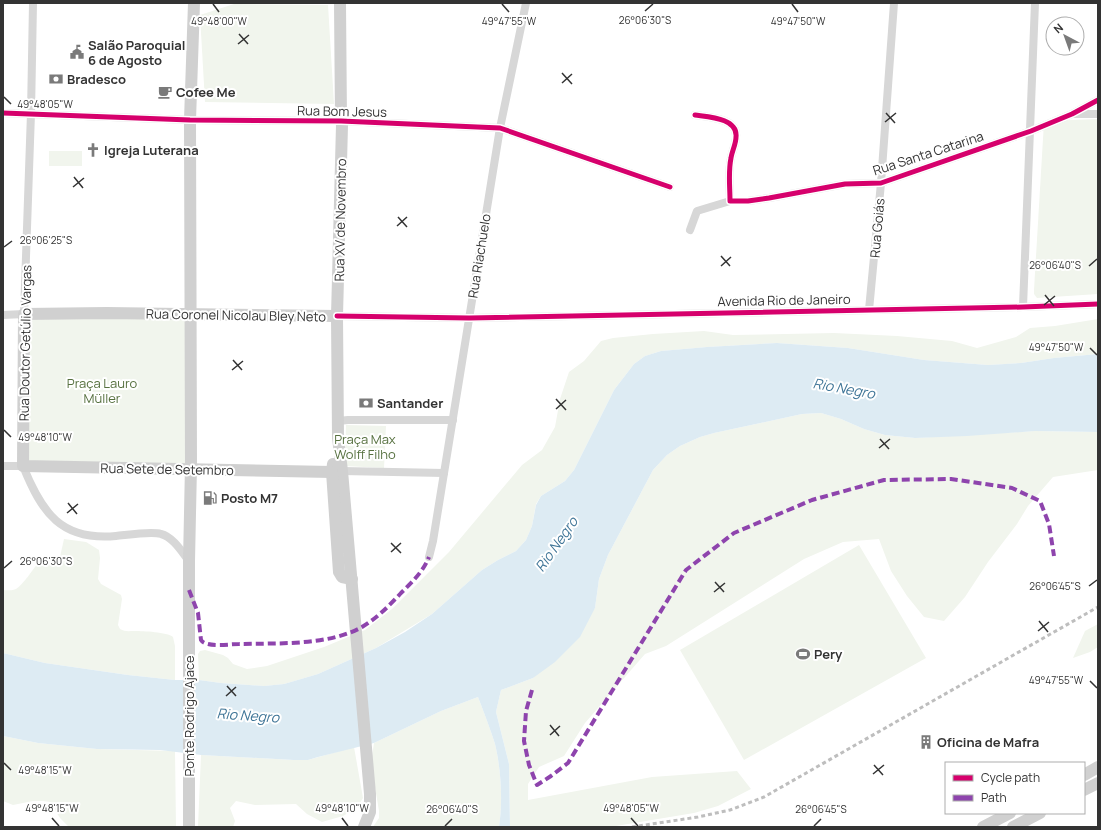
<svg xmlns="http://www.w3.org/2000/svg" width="1101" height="830" font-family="Manrope,sans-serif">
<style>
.green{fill:#f1f5ed}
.water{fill:#ddebf3}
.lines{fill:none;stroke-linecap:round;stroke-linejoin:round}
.street{stroke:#d7d7d7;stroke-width:8}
.secondary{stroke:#d0d0d0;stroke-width:12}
.rail{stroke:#bebebe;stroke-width:3;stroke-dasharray:4 3;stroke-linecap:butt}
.quiet{stroke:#8e44ad;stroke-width:4;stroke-dasharray:8 4;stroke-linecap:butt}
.cycleway-casing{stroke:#fff;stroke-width:8}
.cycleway{stroke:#d6006c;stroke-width:5}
.ticks{fill:none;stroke:#333;stroke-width:1.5}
.labels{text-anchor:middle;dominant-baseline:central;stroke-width:4;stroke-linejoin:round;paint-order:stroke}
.poi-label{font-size:13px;font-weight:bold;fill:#333;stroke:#fff;text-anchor:start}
.street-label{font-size:13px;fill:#333;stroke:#fff}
.park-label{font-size:13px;fill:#56703f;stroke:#fff}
.water-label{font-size:14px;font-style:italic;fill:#3f7597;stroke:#fff}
.ticks-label{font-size:10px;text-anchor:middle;fill:#333;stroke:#fff;stroke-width:4;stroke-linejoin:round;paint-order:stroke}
</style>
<rect width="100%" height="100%" fill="#fff"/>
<g class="green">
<polygon points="234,4 328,5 334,104 205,102 200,15"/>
<polygon points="1098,119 1098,294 1037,298 1034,294 1034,290 1044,122 1047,121"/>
<rect x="49" y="151" width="33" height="15"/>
<polygon points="26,314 188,315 190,468 25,465"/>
<polygon points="1098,319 1098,354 1054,358 1021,363 988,365 924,360 848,348 777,343 707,347 661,351 645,356 634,364 614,390 574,470 565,481 541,496 536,504 532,526 526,540 516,551 498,560 482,570 432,614 376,648 318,674 284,684 264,686 221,683 199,680 198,654 200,651 205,650 223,655 228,658 233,664 247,669 267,666 324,647 365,630 392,609 449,552 522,465 542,450 555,427 560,399 569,372 584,361 601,341 613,338 653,334 704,331 733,335 834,333 897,336 952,341 977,348 1016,337 1030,328 1055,326"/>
<polygon points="821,413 841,419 864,429 885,435 915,438 1035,431 1098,432 1098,470 1053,477 1028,506 1017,524 988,562 965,597 944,621 924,617 907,596 891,571 879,539 843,542 804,559 666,646 645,654 585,723 564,756 539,767 528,784 528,800 652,777 737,771 751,789 718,806 694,813 610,827 510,827 509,764 496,712 501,690 533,678 595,608 599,579 608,555 653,470 667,455 680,446 700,437 714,433 802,414"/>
<polygon points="346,425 386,426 384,468 345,466"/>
<path d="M 64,539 L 86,542 L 99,550 L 100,558 L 98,579 L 101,584 L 121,595 L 122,599 L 118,625 L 120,629 C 125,632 129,631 135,631 C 143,631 167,632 173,637 L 175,646 L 175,680 L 128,675 L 45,663 L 3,653 L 3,590 C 7,590 12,591 16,589 C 23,585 33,569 39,562 L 47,564 L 57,564 L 60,557 Z"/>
<polygon points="859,545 926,658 744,760 680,650"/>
<polygon points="1098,624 1098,647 1090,652 1073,658 1085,631"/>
<path d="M 478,697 C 484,713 490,728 495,744 C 501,769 503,801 499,827 L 373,827 L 379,818 L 379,811 L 371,763 L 374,743 L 441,711 Z"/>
<polygon points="3,736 38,743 97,749 175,751 176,827 69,827 60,818 50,802 43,801 33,801 13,805 3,801"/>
<polygon points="354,747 363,798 357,808 343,816 322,822 307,814 296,804 255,805 236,801 230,808 235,821 233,827 198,827 201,755 294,760 308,760"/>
</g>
<path class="water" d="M 777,343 L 848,348 L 924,360 L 988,365 L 1021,363 L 1054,358 L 1098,354 L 1098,432 L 1035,431 L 967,436 L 915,438 L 885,435 L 864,429 L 841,419 L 821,413 L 802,414 L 714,433 L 700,437 L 680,446 L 667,455 L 653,470 L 608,555 L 599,579 L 595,608 L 580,637 L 555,662 L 533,678 L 501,690 L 496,712 L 509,764 L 510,827 L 499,827 C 503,801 501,769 495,744 C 490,728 484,713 478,697 L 441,711 L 374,743 L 318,757 L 308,760 L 294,760 L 201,755 L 160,750 L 97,749 L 38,743 L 3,736 L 3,653 L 45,663 L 128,675 L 175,680 L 199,680 L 221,683 L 264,686 L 284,684 L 318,674 L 376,648 L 405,632 L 432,614 L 482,570 L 498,560 L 516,551 L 526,540 L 532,526 L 536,505 L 541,496 L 565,481 L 574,470 L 614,390 L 634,364 L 645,356 L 661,351 L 707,347 Z"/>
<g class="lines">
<g class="street">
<polyline points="3,113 190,120 341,121 500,128 670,187"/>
<polyline points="1074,114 1098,114"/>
<path d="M 695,115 C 708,117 738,118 736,137 C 736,144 732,151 731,158 C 728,172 730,187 730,201 L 748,201 L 769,198 L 845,184 L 881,183 L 1031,131 L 1072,114 L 1098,100"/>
<polyline points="690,230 697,211 730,201"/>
<polyline points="1023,307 1035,3"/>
<polyline points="869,310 881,183 894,3"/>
<polyline points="3,315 24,314 31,113 33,3"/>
<polyline points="337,316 469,318 1023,307 1098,304"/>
<polyline points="338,421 348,420 453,420"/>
<path d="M 3,466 L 23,466 C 42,513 61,541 116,536 C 127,535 151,531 161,534 C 173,537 182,552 189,561"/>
<polyline points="342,471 444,473"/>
<polyline points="429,557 433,541 500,128 526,3"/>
</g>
<g class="secondary">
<polyline points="340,3 341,121 342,125 337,316 338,438 342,471 370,794 370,812 364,827"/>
<polyline points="333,464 332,472 339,572 342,577 352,579"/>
<polyline points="332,472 23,466 24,314 107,313 337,316"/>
<polyline points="1084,775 1098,767"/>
<polyline points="1084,790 1098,783"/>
<polyline points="189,827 189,561 191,466 190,120 194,3"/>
<polyline points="983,827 1010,813"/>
<polyline points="1013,827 1040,813"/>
</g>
<polyline class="rail" points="632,827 698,817 730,810 764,797 1098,607"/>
<g class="quiet">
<path d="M 189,590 L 198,613 L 201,640 C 206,648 230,644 239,644 C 277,643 328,646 362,627 C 377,618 389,606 401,593 C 412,582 423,572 429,557"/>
<polyline points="532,690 526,711 524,741 529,765 537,785 551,776 568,763 686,570 734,533 812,500 884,480 951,479 1012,488 1040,501 1049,524 1054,556"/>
</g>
<defs>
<g id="cycleway">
<polyline points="3,113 190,120 341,121 500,128 670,187"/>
<path d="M 695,115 C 708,117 738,118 736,137 C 736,144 732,151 731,158 C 728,172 730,187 730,201 L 748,201 L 769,198 L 845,184 L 881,183 L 1031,131 L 1072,114 L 1098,100"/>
<polyline points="337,316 469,318 1023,307 1098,304"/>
</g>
</defs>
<use href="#cycleway" class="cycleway-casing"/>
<use href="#cycleway" class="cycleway"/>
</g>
<path class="ticks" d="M 213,4 L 219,12M 502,4 L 509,12M 792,4 L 798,12M 645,11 L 653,4M 239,34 L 248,44M 238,44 L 249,35M 562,73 L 572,84M 562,83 L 572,74M 4,97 L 11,104M 886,113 L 895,123M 885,122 L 896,113M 74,177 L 83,188M 73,187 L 84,178M 398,217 L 407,227M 397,226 L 407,217M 4,247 L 12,241M 721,256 L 730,266M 721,266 L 731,257M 1089,266 L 1097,259M 1045,295 L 1054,306M 1044,305 L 1055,296M 1090,348 L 1097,355M 233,360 L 242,370M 232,370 L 243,361M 556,399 L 566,410M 556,409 L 566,400M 4,430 L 11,437M 880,439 L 889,449M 879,448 L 890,439M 68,503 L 77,514M 67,513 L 78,504M 391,543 L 401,553M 391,552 L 401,543M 4,568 L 12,561M 715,582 L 724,592M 1089,586 L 1097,580M 714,592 L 725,583M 1039,621 L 1048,632M 1038,631 L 1049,622M 1090,681 L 1097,688M 227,686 L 236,696M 226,696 L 236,687M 550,725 L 559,736M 550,735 L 560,726M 4,763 L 11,770M 874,765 L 883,775M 873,774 L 884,765M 52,818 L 59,826M 342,818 L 348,826M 631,818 L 638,826M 445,826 L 452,819M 814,826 L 821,819"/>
<defs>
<symbol id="civic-bare" viewBox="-9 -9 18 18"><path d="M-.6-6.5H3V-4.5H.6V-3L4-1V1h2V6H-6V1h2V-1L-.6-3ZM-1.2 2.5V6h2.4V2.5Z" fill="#7a7a7a" stroke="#fff" stroke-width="2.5" paint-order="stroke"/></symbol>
<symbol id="bank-bare" viewBox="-9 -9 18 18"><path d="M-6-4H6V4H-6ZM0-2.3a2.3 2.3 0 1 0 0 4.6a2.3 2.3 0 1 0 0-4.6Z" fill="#7a7a7a" stroke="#fff" stroke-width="2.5" paint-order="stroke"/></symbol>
<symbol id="cafe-bare" viewBox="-9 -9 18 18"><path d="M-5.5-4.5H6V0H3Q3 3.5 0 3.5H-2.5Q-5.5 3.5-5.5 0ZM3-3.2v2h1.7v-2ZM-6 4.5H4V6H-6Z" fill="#7a7a7a" stroke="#fff" stroke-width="2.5" paint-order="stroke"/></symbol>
<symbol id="church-bare" viewBox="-9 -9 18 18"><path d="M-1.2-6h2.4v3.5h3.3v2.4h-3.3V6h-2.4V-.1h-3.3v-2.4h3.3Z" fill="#7a7a7a" stroke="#fff" stroke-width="2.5" paint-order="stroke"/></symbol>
<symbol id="fuel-bare" viewBox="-9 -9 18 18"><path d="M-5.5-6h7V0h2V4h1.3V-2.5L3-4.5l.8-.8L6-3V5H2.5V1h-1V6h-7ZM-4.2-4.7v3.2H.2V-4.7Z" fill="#7a7a7a" stroke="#fff" stroke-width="2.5" paint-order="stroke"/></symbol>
<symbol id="stadium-bare" viewBox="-9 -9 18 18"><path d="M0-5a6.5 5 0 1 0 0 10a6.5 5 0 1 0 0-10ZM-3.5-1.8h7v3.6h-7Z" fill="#7a7a7a" stroke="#fff" stroke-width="2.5" paint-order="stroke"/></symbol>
<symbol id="building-bare" viewBox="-9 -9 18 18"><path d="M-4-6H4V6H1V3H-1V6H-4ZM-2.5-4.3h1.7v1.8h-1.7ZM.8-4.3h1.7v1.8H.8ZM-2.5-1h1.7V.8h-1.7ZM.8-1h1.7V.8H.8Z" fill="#7a7a7a" stroke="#fff" stroke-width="2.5" paint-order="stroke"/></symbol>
</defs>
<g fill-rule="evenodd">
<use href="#civic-bare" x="67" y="42" width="20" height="20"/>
<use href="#bank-bare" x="46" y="69" width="20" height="20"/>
<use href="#cafe-bare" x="155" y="82" width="20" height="20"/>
<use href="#church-bare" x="83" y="140" width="20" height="20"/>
<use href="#bank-bare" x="356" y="393" width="20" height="20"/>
<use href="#fuel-bare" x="200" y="488" width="20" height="20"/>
<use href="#stadium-bare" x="793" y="644" width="20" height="20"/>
<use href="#building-bare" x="916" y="732" width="20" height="20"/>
</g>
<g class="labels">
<g class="poi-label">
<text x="88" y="45">Salão Paroquial<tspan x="88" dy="15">6 de Agosto</tspan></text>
<text x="67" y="79">Bradesco</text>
<text x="176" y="92">Cofee Me</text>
<text x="104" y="150">Igreja Luterana</text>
<text x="377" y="403">Santander</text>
<text x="221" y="498">Posto M7</text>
<text x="814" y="654">Pery</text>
<text x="937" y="742">Oficina de Mafra</text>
</g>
<g class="street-label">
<text transform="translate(342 111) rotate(1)">Rua Bom Jesus</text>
<text transform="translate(928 153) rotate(-18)">Rua Santa Catarina</text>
<text transform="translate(340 220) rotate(-89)">Rua XV de Novembro</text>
<text transform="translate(877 228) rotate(-85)">Rua Goiás</text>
<text transform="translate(479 256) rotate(-81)">Rua Riachuelo</text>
<text transform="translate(784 300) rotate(-1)">Avenida Rio de Janeiro</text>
<text transform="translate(236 315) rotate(1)">Rua Coronel Nicolau Bley Neto</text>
<text transform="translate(25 343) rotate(-89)">Rua Doutor Getúlio Vargas</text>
<text transform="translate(167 469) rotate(1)">Rua Sete de Setembro</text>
<text transform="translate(189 716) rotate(-90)">Ponte Rodrigo Ajace</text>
</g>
<g class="park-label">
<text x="102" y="383">Praça Lauro<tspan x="102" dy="15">Müller</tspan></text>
<text x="365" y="439">Praça Max<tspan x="365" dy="15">Wolff Filho</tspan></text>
</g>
<g class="water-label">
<text transform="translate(844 388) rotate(10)">Rio Negro</text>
<text transform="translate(556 544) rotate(-55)">Rio Negro</text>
<text transform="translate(248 715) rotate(4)">Rio Negro</text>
</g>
</g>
<g class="ticks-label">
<text x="645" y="24">26°06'30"S</text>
<text x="798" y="25">49°47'50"W</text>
<text x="219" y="25">49°48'00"W</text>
<text x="509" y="25">49°47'55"W</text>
<text x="45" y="108">49°48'05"W</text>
<text x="46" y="244">26°06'25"S</text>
<text x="1055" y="269">26°06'40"S</text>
<text x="1056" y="351">49°47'50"W</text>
<text x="45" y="441">49°48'10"W</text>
<text x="46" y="565">26°06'30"S</text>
<text x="1055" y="590">26°06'45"S</text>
<text x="1056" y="684">49°47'55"W</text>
<text x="45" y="774">49°48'15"W</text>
<text x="52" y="812">49°48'15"W</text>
<text x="342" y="812">49°48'10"W</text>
<text x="631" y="812">49°48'05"W</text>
<text x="452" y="813">26°06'40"S</text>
<text x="821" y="813">26°06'45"S</text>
</g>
<rect width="1101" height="830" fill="none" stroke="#333333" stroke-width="8"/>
<rect x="945" y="762" width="140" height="52" fill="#ffffff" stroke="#adadad"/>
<rect x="953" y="775" width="20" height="6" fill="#d6006c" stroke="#adadad"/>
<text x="981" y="782" font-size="12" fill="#333333">Cycle path</text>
<rect x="953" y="795" width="20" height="6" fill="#8e44ad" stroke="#adadad"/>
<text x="981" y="802" font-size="12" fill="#333333">Path</text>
<g transform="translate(1065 36) rotate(319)"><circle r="19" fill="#ffffff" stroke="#adadad"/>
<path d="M0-3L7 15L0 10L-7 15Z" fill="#7a7a7a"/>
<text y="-6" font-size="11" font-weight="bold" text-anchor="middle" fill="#333333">N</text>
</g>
</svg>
